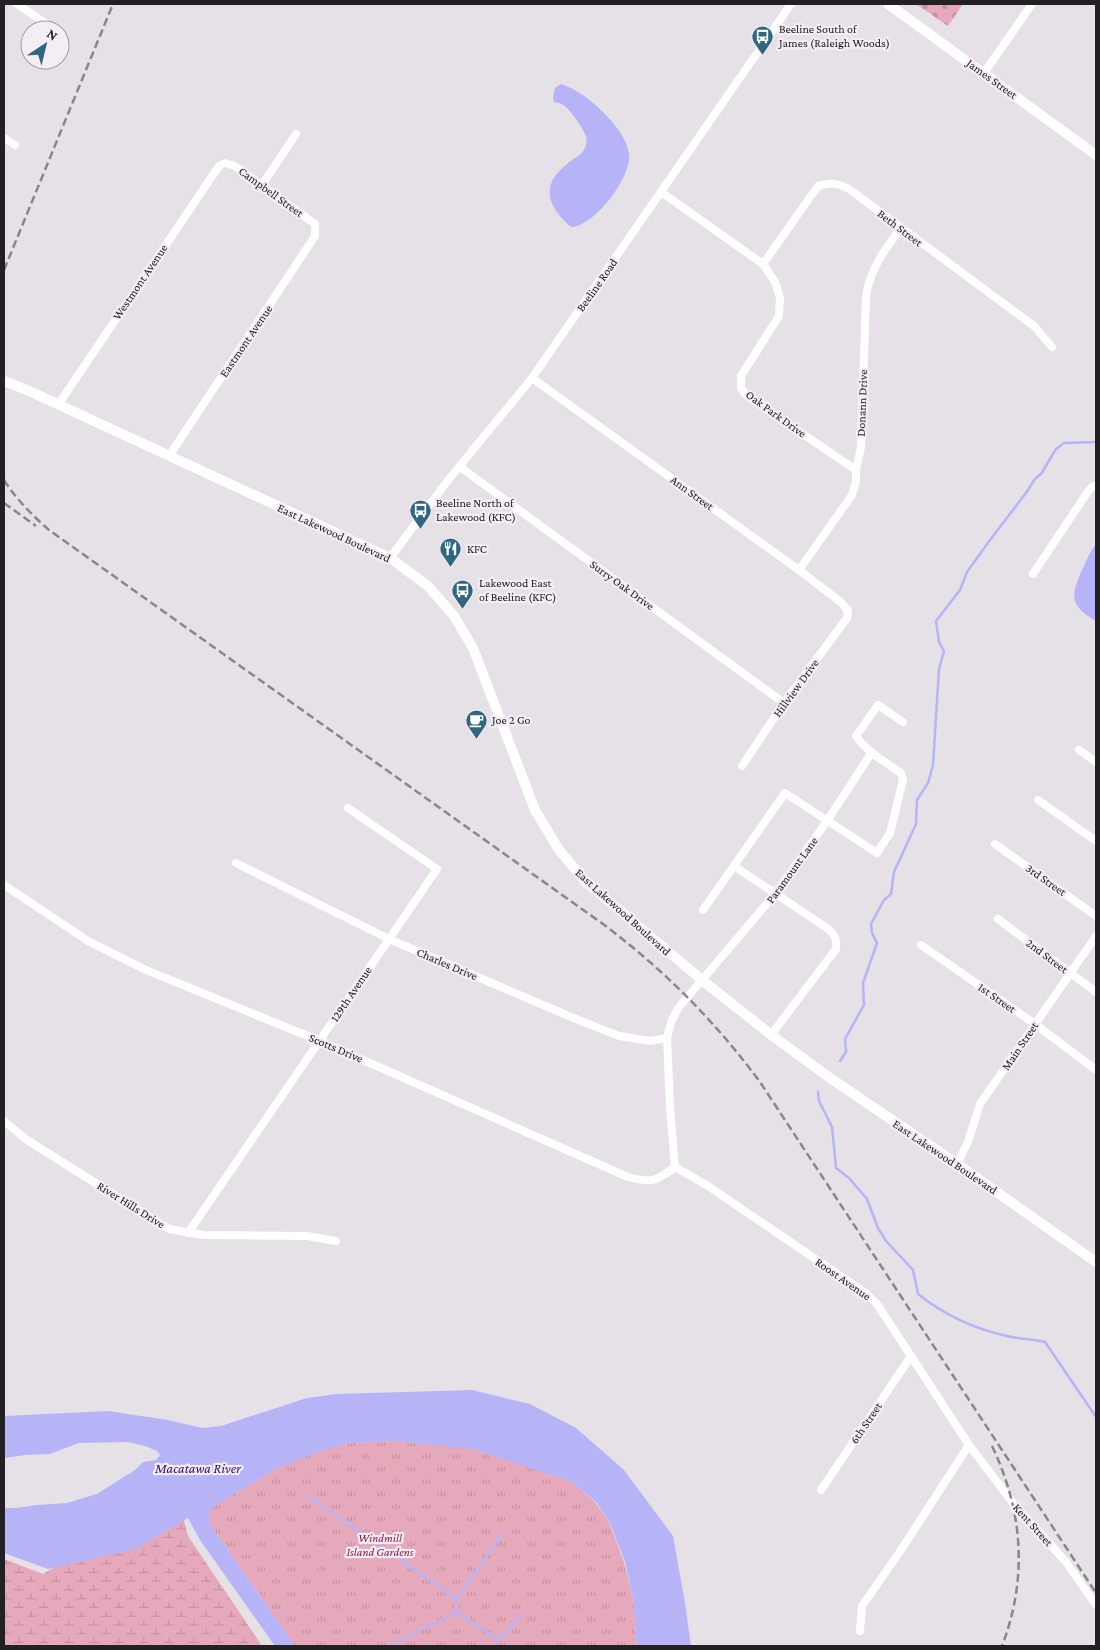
<svg xmlns="http://www.w3.org/2000/svg" width="1100" height="1650" font-family="'Crimson Pro',serif">
<style>
.wetland{fill:url(#wetland-marsh)}
.cemetery{fill:url(#cemetery-stones)}
.park{fill:url(#park-tufts)}
.water{fill:#b6b4f7}
.lines{fill:none;stroke-linecap:round;stroke-linejoin:round}
.stream{stroke:#b6b4f7;stroke-width:2.5}
.street{stroke:#fff;stroke-width:8}
.secondary{stroke:#fff;stroke-width:10}
.rail{stroke:#8a868b;stroke-width:2.5;stroke-dasharray:8 4;stroke-linecap:butt}
.labels{text-anchor:middle;dominant-baseline:central;stroke-width:4.5;stroke-linejoin:round;paint-order:stroke}
.poi-label{font-size:12px;fill:#232023;stroke:#f4edf4;text-anchor:start}
.street-label{font-size:12px;fill:#232023;stroke:#f4edf4}
.park-label{font-size:12px;font-style:italic;fill:#891b4d;stroke:#f4edf4}
.water-label{font-size:14px;font-style:italic;fill:#2c1172;stroke:#f4edf4}
</style>
<defs>
<pattern id="wetland-marsh" width="20" height="14" patternUnits="userSpaceOnUse" patternTransform="scale(1.25)"><rect width="20" height="14" fill="#e6a9bc"/><path d="M1 5h8M5 5V1M11 12h8M15 12V8" fill="none" stroke="#c591a1"/></pattern>
<pattern id="cemetery-stones" width="16" height="16" patternUnits="userSpaceOnUse" patternTransform="scale(1.25)"><rect width="16" height="16" fill="#e6a9bc"/><path d="M2 7V4a2 2 0 0 1 4 0v3zM10 15v-3a2 2 0 0 1 4 0v3z" fill="#c591a1"/></pattern>
<pattern id="park-tufts" width="24" height="20" patternUnits="userSpaceOnUse" patternTransform="scale(1.25)"><rect width="24" height="20" fill="#e6a9bc"/><path d="M3 7l-1-3M5 7V3M7 7l1-3M15 17l-1-3M17 17v-4M19 17l1-3" fill="none" stroke="#c591a1"/></pattern>
</defs>
<rect width="100%" height="100%" fill="#e6e0e7"/>
<polygon class="wetland" points="182,1513 188,1536 262,1646 4,1646 4,1559 43,1574 118,1528"/>
<polygon class="cemetery" points="916,4 963,4 948,26"/>
<polygon class="park" points="395,1441 473,1448 572,1482 595,1502 609,1522 624,1562 633,1599 637,1646 295,1646 209,1523 210,1508 280,1466 320,1450 351,1443"/>
<g class="water">
<path d="M 561,84 C 585,91 625,127 629,153 C 633,176 594,227 571,227 C 547,206 540,185 567,164 C 574,158 584,154 586,145 C 589,136 580,125 575,118 C 569,110 565,103 554,102 L 553,98 L 555,88 Z"/>
<path d="M 1096,544 L 1096,621 C 1071,606 1070,598 1081,572 C 1086,563 1089,552 1096,544 Z"/>
<polygon points="472,1390 530,1404 576,1428 624,1470 673,1536 685,1603 691,1646 637,1646 633,1599 625,1562 610,1523 596,1502 572,1482 473,1449 395,1441 351,1443 321,1451 279,1467 211,1508 209,1523 295,1646 275,1646 200,1540 188,1518 135,1549 48,1569 4,1553 4,1508 17,1508 37,1505 67,1503 97,1494 135,1470 143,1462 156,1460 160,1455 157,1451 145,1446 128,1442 79,1443 50,1454 25,1455 4,1458 4,1416 108,1411 168,1420 202,1428 221,1426 307,1398 337,1394"/>
</g>
<g class="lines">
<g class="stream">
<polyline points="840,1061 846,1052 845,1039 864,1005 863,983 877,943 872,933 871,924 884,900 891,894 894,872 916,824 917,800 928,783 933,765 939,669 944,651 939,642 936,621 960,590 967,572 990,540 1026,493 1035,479 1041,474 1056,449 1064,443 1096,442"/>
<path d="M 818,1092 L 819,1101 L 832,1127 L 836,1168 L 849,1178 L 867,1199 L 878,1228 L 886,1241 L 913,1270 L 918,1294 C 943,1314 975,1329 1007,1336 C 1019,1339 1033,1339 1045,1342 L 1096,1417"/>
<polyline points="307,1495 456,1599 457,1612 388,1646"/>
<polyline points="456,1599 502,1535"/>
<polyline points="457,1612 495,1638 497,1646"/>
<path d="M 495,1638 C 508,1636 513,1625 520,1615"/>
</g>
<g class="street">
<polyline points="17,4 48,25"/>
<polyline points="984,73 1032,4"/>
<polyline points="4,138 15,145"/>
<polyline points="262,185 296,134"/>
<polyline points="661,192 763,264 775,282 780,298 779,316 741,376 741,388 747,396 856,470"/>
<path d="M 763,264 L 818,186 C 830,182 837,183 849,189 L 1034,326 L 1052,347"/>
<polyline points="532,378 799,570 842,603 848,611 847,618 784,703 742,766"/>
<polyline points="58,405 219,166 225,163 235,166 315,224 315,236 169,456"/>
<polyline points="460,467 784,703"/>
<polyline points="390,558 449,479 532,378 791,4"/>
<path d="M 799,570 L 852,495 L 856,481 L 856,470 L 861,447 L 866,296 C 870,269 885,249 901,228"/>
<polyline points="1033,574 1087,493 1092,487 1096,486"/>
<polyline points="1079,750 1096,762"/>
<polyline points="1038,800 1096,841"/>
<polyline points="995,844 1096,916"/>
<polyline points="236,863 389,939 571,1017 619,1036 650,1041 667,1038"/>
<path d="M 734,866 L 827,928 C 835,934 837,939 836,949 L 771,1035"/>
<path d="M 4,885 L 88,941 L 146,970 L 320,1041 L 628,1177 C 651,1183 656,1182 675,1167"/>
<path d="M 703,910 L 785,793 L 877,853 L 890,833 L 903,780 L 901,773 C 885,762 867,752 856,736 L 878,705 L 903,722"/>
<polyline points="998,919 1096,992"/>
<polyline points="921,945 1035,1024 1096,1070"/>
<polyline points="4,1121 27,1140 169,1229 204,1235 307,1236 336,1241"/>
<polyline points="957,1164 968,1142 980,1104 1096,936"/>
<polyline points="188,1233 437,869 348,808"/>
<polyline points="969,1445 1013,1503 1066,1562 1096,1605"/>
<polyline points="821,1490 911,1356"/>
<polyline points="860,1631 862,1606 901,1550 969,1445 877,1304 864,1292 708,1186 675,1167 670,1106 667,1038 671,1022 679,1007 775,894 827,821 872,752"/>
</g>
<g class="secondary">
<polyline points="888,4 1096,155"/>
<polyline points="4,381 27,390 390,558 428,586 454,616 473,648 535,810 559,850 586,882 702,980 770,1034 830,1078 957,1164 1096,1262"/>
</g>
<g class="rail">
<polyline points="4,270 113,4"/>
<path d="M 4,480 C 16,499 32,515 49,530 L 603,924 C 663,969 715,1021 760,1082 L 1096,1593"/>
<polyline points="4,503 36,526"/>
<path d="M 992,1446 C 1023,1511 1028,1578 1002,1646"/>
</g>
</g>
<defs>
<symbol id="bus-pin" viewBox="-11 -11 22 30"><path d="M0 17L-7.5 6A9.5 9.5 0 1 1 7.5 6Z" fill="#2f6681" stroke="#f4edf4"/><path d="M-5-6H5V4H4V6H2V4H-2V6H-4V4H-5ZM-3.5-4V0h7V-4ZM-3.5 1.2v1.5H-2V1.2ZM2 1.2v1.5H3.5V1.2Z" fill="#fff"/></symbol>
<symbol id="restaurant-pin" viewBox="-11 -11 22 30"><path d="M0 17L-7.5 6A9.5 9.5 0 1 1 7.5 6Z" fill="#2f6681" stroke="#f4edf4"/><path d="M-5-6h1v4h1v-4h1v4h1v-4h1v5L-1.5 .5V6h-2V.5L-5-1ZM5-6V6H3V1.5H1.5Q1.5-4 5-6Z" fill="#fff"/></symbol>
<symbol id="cafe-pin" viewBox="-11 -11 22 30"><path d="M0 17L-7.5 6A9.5 9.5 0 1 1 7.5 6Z" fill="#2f6681" stroke="#f4edf4"/><path d="M-5.5-4.5H6V0H3Q3 3.5 0 3.5H-2.5Q-5.5 3.5-5.5 0ZM3-3.2v2h1.7v-2ZM-6 4.5H4V6H-6Z" fill="#fff"/></symbol>
</defs>
<g fill-rule="evenodd">
<use href="#bus-pin" x="750" y="24" width="25" height="34"/>
<use href="#bus-pin" x="408" y="498" width="25" height="34"/>
<use href="#restaurant-pin" x="438" y="536" width="25" height="34"/>
<use href="#bus-pin" x="450" y="578" width="25" height="34"/>
<use href="#cafe-pin" x="464" y="708" width="25" height="34"/>
</g>
<g class="labels">
<g class="poi-label">
<text x="779" y="29">Beeline South of<tspan x="779" dy="14">James (Raleigh Woods)</tspan></text>
<text x="436" y="503">Beeline North of<tspan x="436" dy="14">Lakewood (KFC)</tspan></text>
<text x="467" y="549">KFC</text>
<text x="479" y="583">Lakewood East<tspan x="479" dy="14">of Beeline (KFC)</tspan></text>
<text x="492" y="720">Joe 2 Go</text>
</g>
<g class="street-label">
<text transform="translate(992 79) rotate(36)">James Street</text>
<text transform="translate(271 192) rotate(36)">Campbell Street</text>
<text transform="translate(900 228) rotate(37)">Beth Street</text>
<text transform="translate(140 282) rotate(-56)">Westmont Avenue</text>
<text transform="translate(597 285) rotate(-55)">Beeline Road</text>
<text transform="translate(246 341) rotate(-56)">Eastmont Avenue</text>
<text transform="translate(862 403) rotate(-88)">Donann Drive</text>
<text transform="translate(776 414) rotate(36)">Oak Park Drive</text>
<text transform="translate(692 493) rotate(36)">Ann Street</text>
<text transform="translate(334 533) rotate(25)">East Lakewood Boulevard</text>
<text transform="translate(622 585) rotate(36)">Surry Oak Drive</text>
<text transform="translate(796 688) rotate(-54)">Hillview Drive</text>
<text transform="translate(792 870) rotate(-54)">Paramount Lane</text>
<text transform="translate(1046 880) rotate(35)">3rd Street</text>
<text transform="translate(623 912) rotate(42)">East Lakewood Boulevard</text>
<text transform="translate(1047 956) rotate(37)">2nd Street</text>
<text transform="translate(447 964) rotate(23)">Charles Drive</text>
<text transform="translate(351 994) rotate(-56)">129th Avenue</text>
<text transform="translate(997 998) rotate(35)">1st Street</text>
<text transform="translate(1020 1046) rotate(-56)">Main Street</text>
<text transform="translate(336 1048) rotate(23)">Scotts Drive</text>
<text transform="translate(945 1157) rotate(34)">East Lakewood Boulevard</text>
<text transform="translate(131 1205) rotate(32)">River Hills Drive</text>
<text transform="translate(843 1279) rotate(35)">Roost Avenue</text>
<text transform="translate(866 1423) rotate(-56)">6th Street</text>
<text transform="translate(1033 1525) rotate(48)">Kent Street</text>
</g>
<g class="park-label">
<text x="380" y="1538">Windmill<tspan x="380" dy="14">Island Gardens</tspan></text>
</g>
<g class="water-label">
<text x="198" y="1468">Macatawa River</text>
</g>
</g>
<rect width="1100" height="1650" fill="none" stroke="#232023" stroke-width="10"/>
<g transform="translate(45 45) rotate(35)"><circle r="24" fill="#f4edf4" stroke="#a09ba0"/>
<path d="M0-4L9 19L0 12L-9 19Z" fill="#2f6681"/>
<text y="-8" font-size="14" font-weight="bold" text-anchor="middle" fill="#232023">N</text>
</g>
</svg>
